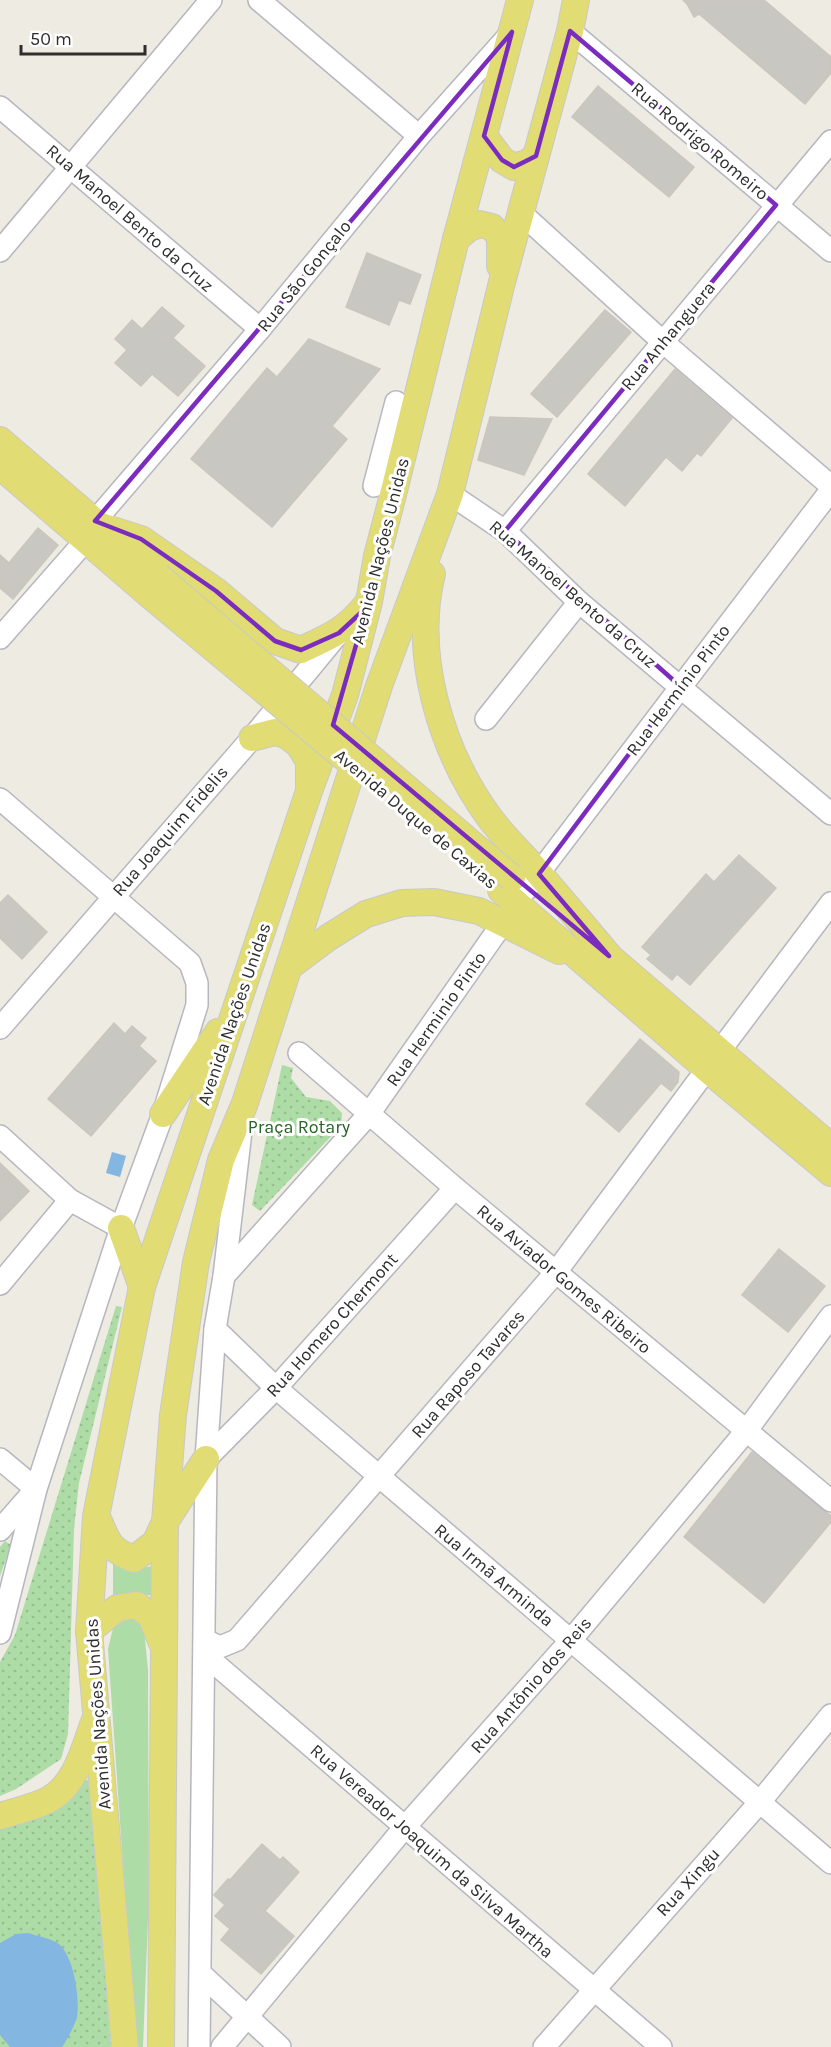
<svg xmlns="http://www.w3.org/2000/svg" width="831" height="2047" font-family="Karla,sans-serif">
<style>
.grass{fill:#aedca6}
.park{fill:url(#park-dots)}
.water{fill:#83b7e1}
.building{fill:#c9c7c1;stroke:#c9c7bc;stroke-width:1.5}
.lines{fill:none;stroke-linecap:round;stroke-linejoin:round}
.minor-casing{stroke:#b6b6c0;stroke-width:24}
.major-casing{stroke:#c9c9c9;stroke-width:28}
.minor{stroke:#fff;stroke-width:21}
.major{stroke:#e1dc74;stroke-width:26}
.major-bridge-casing{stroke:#c9c9c9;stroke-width:28;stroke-linecap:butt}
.major-bridge{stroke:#e1dc74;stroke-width:26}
.marked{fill:none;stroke:#7b2cbf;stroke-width:4.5;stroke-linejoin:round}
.labels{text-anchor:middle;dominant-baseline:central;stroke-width:6;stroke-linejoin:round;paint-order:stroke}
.street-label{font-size:18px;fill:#2e2e2e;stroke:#fff}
.park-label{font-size:18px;fill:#266425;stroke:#fff}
</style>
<defs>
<pattern id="park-dots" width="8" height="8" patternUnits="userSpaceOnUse" patternTransform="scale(1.5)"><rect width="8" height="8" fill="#aedca6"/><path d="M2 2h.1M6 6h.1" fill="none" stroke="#96bd8f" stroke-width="1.8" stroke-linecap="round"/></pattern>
</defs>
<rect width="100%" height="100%" fill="#edebe2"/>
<g class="grass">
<path d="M 113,1555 C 128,1563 140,1573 156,1564 L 157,1597 C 141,1593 128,1590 113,1600 Z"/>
<polygon points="137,1617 144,1629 148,1670 149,1893 143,2047 133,2047 130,1965 108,1649 113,1628 119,1620"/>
</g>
<g class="park">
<polygon points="282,1065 293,1068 291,1078 306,1097 330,1101 342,1113 341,1126 260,1211 252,1205"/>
<polygon points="116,1306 122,1307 79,1483 74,1529 68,1734 61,1759 16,1789 0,1796 0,1662 15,1635"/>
<polygon points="5,1541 11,1545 0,1576 0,1547"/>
<polygon points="86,1780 90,1781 111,2047 0,2047 0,1829 58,1805"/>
</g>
<g class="water">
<polygon points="112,1152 126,1156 120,1177 106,1173"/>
<path d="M 28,1933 C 37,1936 51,1938 59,1944 C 74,1957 80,1998 77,2017 C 74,2027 68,2038 62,2047 L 10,2047 L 0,2035 L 0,1943 L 16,1934 Z"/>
</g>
<g class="building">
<polygon points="683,0 764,0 831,57 831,73 805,104 699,14 694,17 687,4"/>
<polygon points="598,86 694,167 669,197 572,117"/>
<polygon points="367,253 421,275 410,304 399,300 389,325 346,307"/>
<polygon points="162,307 184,326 173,338 205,366 178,396 152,374 141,386 115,363 127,350 115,339 132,320 142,329"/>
<polygon points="605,310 631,332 557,417 531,394"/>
<polygon points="309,339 380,369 332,426 347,439 272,527 191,459 267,368 277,377"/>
<polygon points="675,369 732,418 701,456 697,453 682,471 666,457 625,506 588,474"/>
<polygon points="490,417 552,419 524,475 478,460"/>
<polygon points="38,528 58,545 13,599 0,588 0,555 9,563"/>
<polygon points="739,855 776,888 690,985 677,974 672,980 647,959 651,955 642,947 706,874 714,882"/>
<polygon points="8,895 47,932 22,959 0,938 0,903"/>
<polygon points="114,1023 125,1034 132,1026 146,1038 139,1046 156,1061 91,1136 48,1099"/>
<polygon points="640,1039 679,1072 678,1082 671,1091 661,1083 619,1132 586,1104"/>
<polygon points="0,1163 29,1191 0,1221"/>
<polygon points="779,1249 825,1286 788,1332 742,1295"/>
<polygon points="752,1452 831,1516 831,1522 764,1603 684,1537"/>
<polygon points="262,1844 280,1860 283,1857 299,1872 265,1911 294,1936 261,1974 221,1940 230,1929 215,1916 225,1905 214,1895 228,1879 230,1880"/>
</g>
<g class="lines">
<defs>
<g id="minor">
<polyline points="259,0 419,136"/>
<polyline points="570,31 831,251"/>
<polyline points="0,107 260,329"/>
<polyline points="521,213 663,342 831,486"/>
<polyline points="0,251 211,0"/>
<polyline points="374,486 396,402"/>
<polyline points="450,494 505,531 579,602 831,814"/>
<polyline points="95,521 260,329 419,136 512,32"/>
<polyline points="505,531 831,141"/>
<polyline points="0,638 87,539"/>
<polyline points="486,719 579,602"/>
<polyline points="0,799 190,963 197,983 197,1005 163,1114 121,1228 36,1489 0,1633"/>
<polyline points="526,890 831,490"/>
<polyline points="0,1028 252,738 338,634"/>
<polyline points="719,1052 831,903"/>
<polyline points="299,1053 455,1188 831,1501"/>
<polyline points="0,1136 70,1200 121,1228"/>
<polyline points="224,1276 369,1114 502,924"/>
<polyline points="0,1284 70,1200"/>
<polyline points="215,1329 276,1388 831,1863"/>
<polyline points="0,1459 36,1489 0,1530"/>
<polyline points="206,1459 276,1388 455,1188"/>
<polyline points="205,1640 220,1647 237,1640 556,1272 707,1069"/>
<polyline points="205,1655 661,2047"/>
<polyline points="201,1974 280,2047"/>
<polyline points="199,2047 206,1459 215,1329 224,1276 242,1123"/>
<polyline points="222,2047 404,1828 571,1640 747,1430 831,1316"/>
<polyline points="544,2047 759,1803 831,1715"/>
</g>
<g id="major">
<polyline points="484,136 502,160 514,167 527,163 536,156"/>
<polyline points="456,239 469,228 480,224 492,227 500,237 500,266"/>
<polyline points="0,440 158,576"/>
<polyline points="0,466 146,592"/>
<path d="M 100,526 L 141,539 L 216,591 L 275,641 L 301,650 C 331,636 345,631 367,604"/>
<path d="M 432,574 C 412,655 441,751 489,817 C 503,836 520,852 535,869 C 560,898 585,927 609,956"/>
<polyline points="252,738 275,732 286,735 298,744 309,761 309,786"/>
<polyline points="501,890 707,1069 831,1173"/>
<polyline points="597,946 831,1147"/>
<polyline points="290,966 329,937 366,914 402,903 434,902 479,911 559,951"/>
<polyline points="163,1114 218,1032"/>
<polyline points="121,1228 142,1287"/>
<path d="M 98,1519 C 108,1542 109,1550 134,1559 L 155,1543 L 165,1522 L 206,1459"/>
<polyline points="89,1631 117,1608 137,1605 151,1616 162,1643"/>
<path d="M 0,1816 C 16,1811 35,1807 50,1799 C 76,1784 84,1749 94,1722"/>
<polyline points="125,2047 89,1631 96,1516 142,1287 309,791 345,695 369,602 377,556 394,491 456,239 520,0"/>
<polyline points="161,2047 165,1522 173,1415 196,1262 221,1160 245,1103 379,686 450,494 502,282 570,31 576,0"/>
</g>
</defs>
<use href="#minor" class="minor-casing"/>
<use href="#major" class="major-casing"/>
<use href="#minor" class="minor"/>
<use href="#major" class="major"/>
<defs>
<g id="major-bridge">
<polyline points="158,576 512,878"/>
<polyline points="146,592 346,759"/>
</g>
</defs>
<use href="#major-bridge" class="major-bridge-casing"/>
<use href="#major-bridge" class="major-bridge"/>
</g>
<path class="marked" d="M 570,31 L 776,205 L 505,531 L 680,686 L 539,874 L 609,956 L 333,725 L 367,607 L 339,633 L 301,650 L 275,641 L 216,591 L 141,539 L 95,521 L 512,32 L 484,136 L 502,160 L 514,167 L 536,156 Z"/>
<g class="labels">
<g class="street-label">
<text transform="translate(700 141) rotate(40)">Rua Rodrigo Romeiro</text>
<text transform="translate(130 218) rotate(41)">Rua Manoel Bento da Cruz</text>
<text transform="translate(304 276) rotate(-51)">Rua São Gonçalo</text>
<text transform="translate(668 336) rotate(-50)">Rua Anhanguera</text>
<text transform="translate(380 551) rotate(-76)">Avenida Nações Unidas</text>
<text transform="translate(573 594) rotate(41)">Rua Manoel Bento da Cruz</text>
<text transform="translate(678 690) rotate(-53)">Rua Hermínio Pinto</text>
<text transform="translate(416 819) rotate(40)">Avenida Duque de Caxias</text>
<text transform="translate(170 831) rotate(-49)">Rua Joaquim Fidelis</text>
<text transform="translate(234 1014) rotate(-71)">Avenida Nações Unidas</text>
<text transform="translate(436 1019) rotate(-55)">Rua Herminio Pinto</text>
<text transform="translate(564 1279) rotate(40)">Rua Aviador Gomes Ribeiro</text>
<text transform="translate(332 1325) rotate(-48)">Rua Homero Chermont</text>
<text transform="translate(468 1374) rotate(-49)">Rua Raposo Tavares</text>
<text transform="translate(494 1575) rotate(40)">Rua Irmã Arminda</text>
<text transform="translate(531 1685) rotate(-49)">Rua Antônio dos Reis</text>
<text transform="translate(98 1714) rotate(-94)">Avenida Nações Unidas</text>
<text transform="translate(432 1851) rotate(41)">Rua Vereador Joaquim da Silva Martha</text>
<text transform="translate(688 1882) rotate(-48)">Rua Xingu</text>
</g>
<g class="park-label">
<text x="299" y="1127">Praça Rotary</text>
</g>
</g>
<path d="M21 45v9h124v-9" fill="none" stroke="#2e2e2e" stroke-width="3"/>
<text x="30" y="45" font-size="18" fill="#2e2e2e" stroke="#ffffff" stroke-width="4.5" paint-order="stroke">50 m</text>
</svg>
